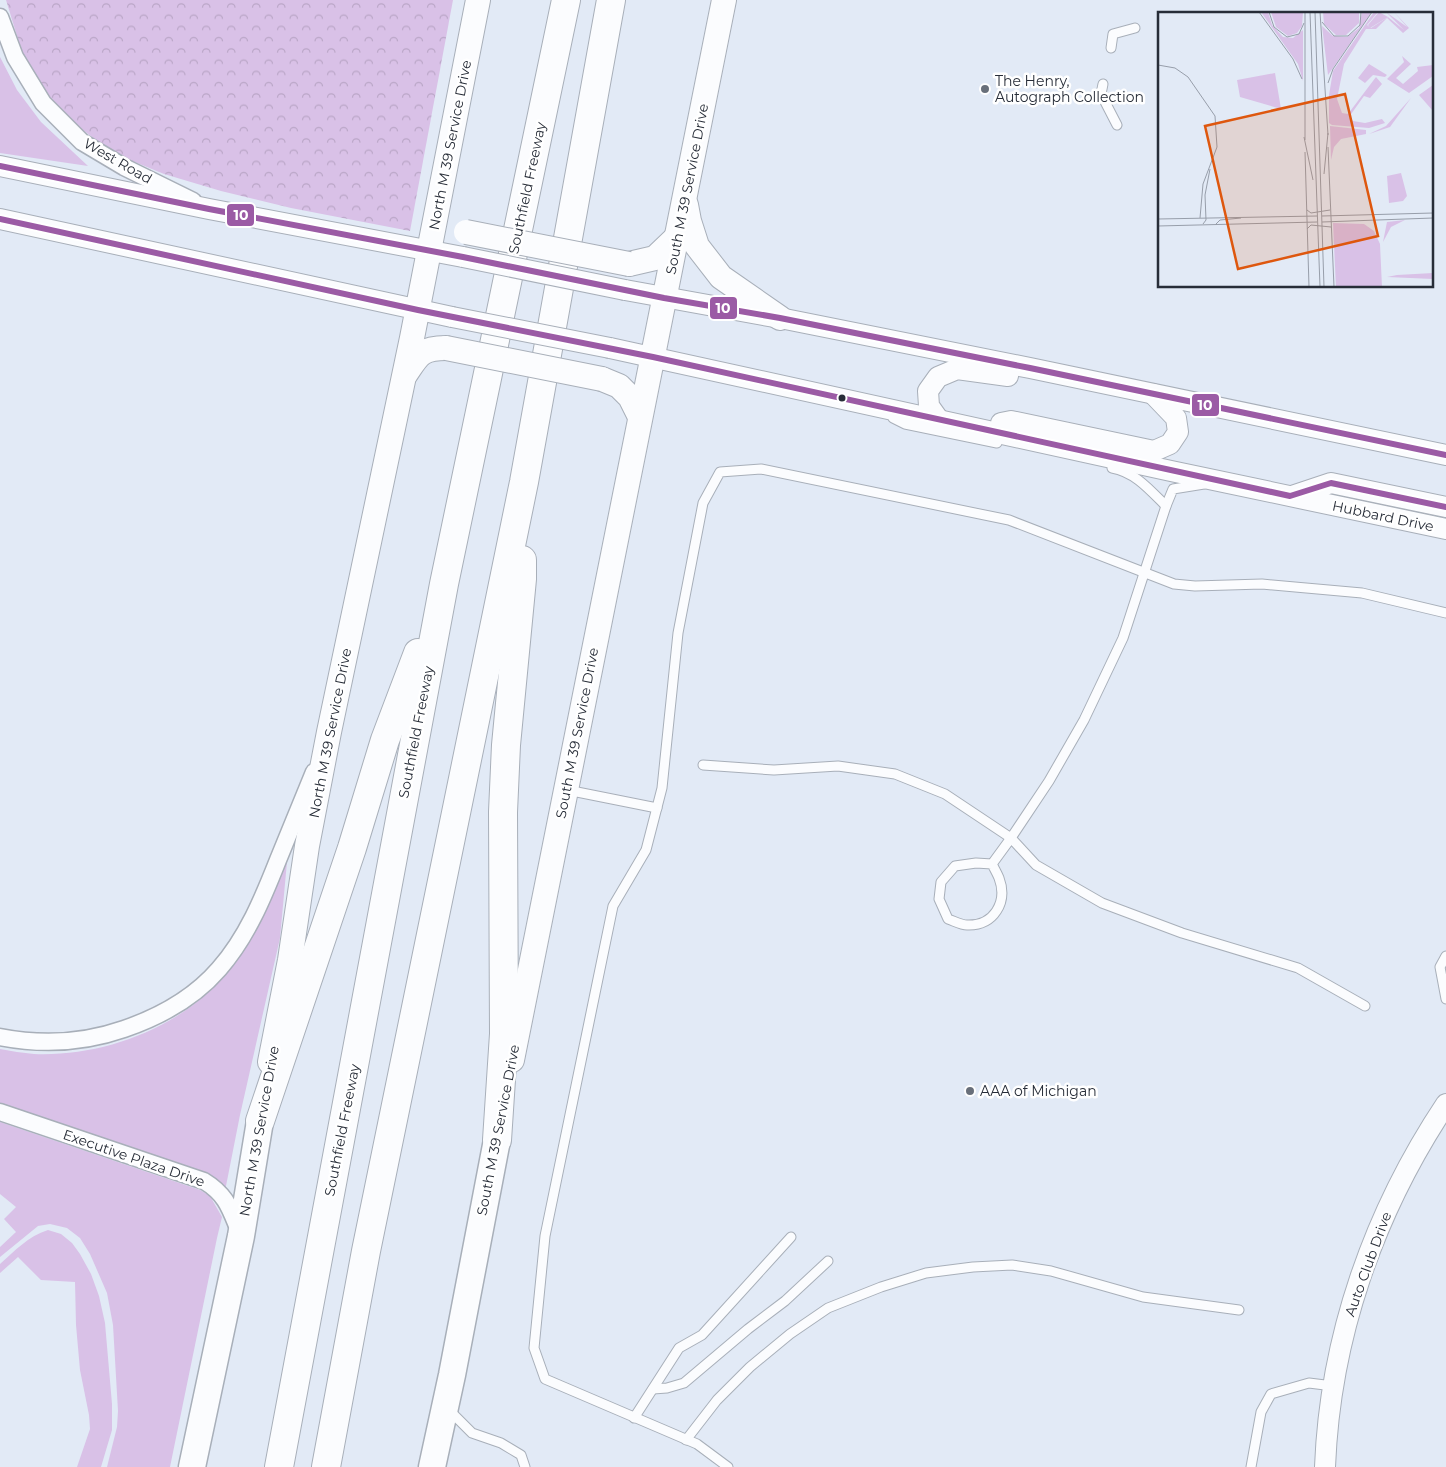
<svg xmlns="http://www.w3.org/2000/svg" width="1446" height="1467" font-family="Montserrat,sans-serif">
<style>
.green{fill:#d9c1e7}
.park{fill:url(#park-crowns)}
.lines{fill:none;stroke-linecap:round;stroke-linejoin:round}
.service-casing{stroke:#a8afb9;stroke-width:11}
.minor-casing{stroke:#a8afb9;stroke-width:19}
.tertiary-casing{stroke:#a8afb9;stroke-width:22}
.secondary-casing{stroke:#a8afb9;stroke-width:26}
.primary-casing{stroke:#a8afb9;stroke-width:29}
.motorway-casing{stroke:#a8afb9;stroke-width:30}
.service{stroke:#fbfcfe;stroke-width:9}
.minor{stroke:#fbfcfe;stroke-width:16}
.tertiary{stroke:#fbfcfe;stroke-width:20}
.secondary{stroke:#fbfcfe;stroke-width:24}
.primary{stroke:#fbfcfe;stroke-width:26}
.motorway{stroke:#fbfcfe;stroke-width:28}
.tertiary-bridge-casing{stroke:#a8afb9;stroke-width:22;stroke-linecap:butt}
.secondary-bridge-casing{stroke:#a8afb9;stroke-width:26;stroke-linecap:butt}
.tertiary-bridge{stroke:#fbfcfe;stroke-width:20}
.secondary-bridge{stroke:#fbfcfe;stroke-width:24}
.bus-1-casing{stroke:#fff;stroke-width:10}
.bus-1{stroke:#9b5ba5;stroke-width:6}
.poi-dot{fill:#686f7a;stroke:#fff;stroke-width:2}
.bus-dot{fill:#272d38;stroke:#fff;stroke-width:2}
.labels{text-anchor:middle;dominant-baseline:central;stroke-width:5;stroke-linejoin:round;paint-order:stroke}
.poi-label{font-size:14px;fill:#272d38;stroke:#fff;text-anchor:start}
.street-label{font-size:14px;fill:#272d38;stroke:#fff}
.inset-road{fill:none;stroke:#979eaa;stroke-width:1}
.view{fill:#de570e;fill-opacity:0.15;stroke:#de570e;stroke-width:2.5}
.inset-edge{fill:none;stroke:#272d38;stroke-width:2.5}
.line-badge{stroke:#fff;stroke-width:2}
.badge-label{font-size:14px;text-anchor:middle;font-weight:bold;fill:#fff}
</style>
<defs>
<pattern id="park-crowns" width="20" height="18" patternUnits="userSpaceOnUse" patternTransform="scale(1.25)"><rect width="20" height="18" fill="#d9c1e7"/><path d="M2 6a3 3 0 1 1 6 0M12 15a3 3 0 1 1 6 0" fill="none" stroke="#baa6c7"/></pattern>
</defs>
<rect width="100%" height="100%" fill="#e2eaf6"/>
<g class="green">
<polygon points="0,57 17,90 41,122 88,166 0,153"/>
<path d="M 288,851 L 280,938 L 240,1115 L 225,1191 L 190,1170 L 0,1104 L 0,1049 C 11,1051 23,1053 34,1054 C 112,1057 197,1021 241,955 C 250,941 256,925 263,910 C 271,890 280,870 288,851 Z"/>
<polygon points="0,1122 200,1190 210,1196 222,1217 217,1238 170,1467 107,1467 117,1427 118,1411 113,1325 107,1293 90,1254 80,1238 67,1228 50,1224 38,1226 0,1257 0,1247 16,1232 4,1219 16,1207 0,1194"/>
<path d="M 48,1230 L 61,1234 L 72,1243 L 80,1254 L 91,1274 L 99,1296 L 105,1323 L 112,1404 L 112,1430 L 101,1467 L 77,1467 L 90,1429 L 89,1415 L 80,1370 L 76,1325 L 75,1282 L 41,1280 L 18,1257 L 0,1273 L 0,1264 C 15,1251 28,1236 48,1230 Z"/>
</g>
<polygon class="park" points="6,0 453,0 410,231 291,208 221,191 164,174 113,153 71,121 47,94 25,62"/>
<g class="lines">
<defs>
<g id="service">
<polyline points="1111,48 1113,34 1135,28"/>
<polyline points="1103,84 1101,94 1117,125"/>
<polyline points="893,418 905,424 997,443"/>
<path d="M 1112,468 C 1135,472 1150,490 1166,506"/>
<polyline points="703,765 774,770 838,766 895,774 945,794 1011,838 1049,781 1084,720 1123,638 1166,506 1173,489 1204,484"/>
<polyline points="567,790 657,808"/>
<path d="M 992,864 C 994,868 997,873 999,878 C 1008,902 994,926 967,925 C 961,925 954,921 948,919 L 939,899 L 941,882 L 955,866 L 976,863 L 992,864 L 1011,838 L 1036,865 L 1102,903 L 1182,933 L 1298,968 L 1365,1006"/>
<polyline points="1446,956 1440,967 1446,999"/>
<polyline points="653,1389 667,1388 684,1383 748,1329 785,1301 828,1261"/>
<polyline points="449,1410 472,1433 501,1443 521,1455 525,1467"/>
<polyline points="634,1418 679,1348 702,1335 791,1237"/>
<polyline points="686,1440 717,1400 750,1367 790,1334 828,1308 881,1287 926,1273 973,1267 1012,1265 1051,1271 1143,1297 1239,1310"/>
<polyline points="728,1467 697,1444 545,1379 534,1348 545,1236 613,906 646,850 662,788 678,633 703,503 720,472 761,469 1009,520 1174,584 1195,586 1262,584 1362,593 1446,613"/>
<polyline points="1251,1467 1261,1412 1271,1394 1309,1383 1333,1386"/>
</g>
<g id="minor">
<polyline points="0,17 15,57 43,103 82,142 124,167 193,201"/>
<path d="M 0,1037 C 41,1045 84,1043 124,1029 C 159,1017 194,998 219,969 C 247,937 263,898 278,860 C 290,830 302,801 314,772"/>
<path d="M 0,1112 L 204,1181 C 227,1195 230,1209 240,1233"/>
</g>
<g id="tertiary">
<polyline points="0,166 209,209 463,257"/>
<polyline points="0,219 452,317"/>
<polyline points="625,290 780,318 1030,368 1446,455"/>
<polyline points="610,348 1171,471 1446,529"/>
<polyline points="939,420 929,406 928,391 938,377 957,369 1008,376"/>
<polyline points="1001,423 1011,421 1154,451 1170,444 1178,432 1176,418 1153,394"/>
<polyline points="1292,496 1331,483 1446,507"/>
<path d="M 1325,1467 C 1330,1337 1374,1212 1446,1104"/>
</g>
<g id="secondary">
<polyline points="686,205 689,221 697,246 721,277 780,318"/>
<polyline points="629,264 655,258 678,236"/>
<path d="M 405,375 C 418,356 420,348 446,348"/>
<polyline points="602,379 619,386 630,397 640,417"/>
<polyline points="512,1060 724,0"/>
<polyline points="270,1062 290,960 307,846 329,732 412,338 478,0"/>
</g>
<g id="primary">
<polyline points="192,1467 241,1236 260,1121"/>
<polyline points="432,1467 452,1375 497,1140"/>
</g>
<g id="motorway">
<polyline points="260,1121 352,848 385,740 418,653"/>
<polyline points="497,1140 504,1034 503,812 506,745 522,579 522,560"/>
<polyline points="279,1467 444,584 566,0"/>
<polyline points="326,1467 366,1251 524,482 611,0"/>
</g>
</defs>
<use href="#service" class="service-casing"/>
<use href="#minor" class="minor-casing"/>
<use href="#tertiary" class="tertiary-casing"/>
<use href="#secondary" class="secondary-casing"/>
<use href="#primary" class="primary-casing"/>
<use href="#motorway" class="motorway-casing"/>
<use href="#service" class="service"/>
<use href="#minor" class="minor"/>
<use href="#tertiary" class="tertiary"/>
<use href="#secondary" class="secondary"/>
<use href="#primary" class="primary"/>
<use href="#motorway" class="motorway"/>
<defs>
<g id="tertiary-bridge">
<polyline points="463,257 625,290"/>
<polyline points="452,317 610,348"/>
</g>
<g id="secondary-bridge">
<polyline points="466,232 629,264"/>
<polyline points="446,348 602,379"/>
</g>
</defs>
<use href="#tertiary-bridge" class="tertiary-bridge-casing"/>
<use href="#secondary-bridge" class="secondary-bridge-casing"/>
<use href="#tertiary-bridge" class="tertiary-bridge"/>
<use href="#secondary-bridge" class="secondary-bridge"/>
<defs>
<g id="bus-1">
<polyline points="0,166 209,209 463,257 664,298 780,318 1030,368 1446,455"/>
<polyline points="0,219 418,310 653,357 1290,496 1331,483 1446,507"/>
</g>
</defs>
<use href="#bus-1" class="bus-1-casing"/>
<use href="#bus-1" class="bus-1"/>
</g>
<g class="poi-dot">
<circle cx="985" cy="89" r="5"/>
<circle cx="970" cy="1091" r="5"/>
</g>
<circle class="bus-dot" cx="842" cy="398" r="4.5"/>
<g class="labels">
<g class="poi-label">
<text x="995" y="81">The Henry,<tspan x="995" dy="16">Autograph Collection</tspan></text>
<text x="980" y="1091">AAA of Michigan</text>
</g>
<g class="street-label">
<text transform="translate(450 145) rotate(-79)">North M 39 Service Drive</text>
<text transform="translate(118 161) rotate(30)">West Road</text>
<text transform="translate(527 188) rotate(-78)">Southfield Freeway</text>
<text transform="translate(687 189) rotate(-79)">South M 39 Service Drive</text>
<text transform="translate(1383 516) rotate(12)">Hubbard Drive</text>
<text transform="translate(416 732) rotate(-79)">Southfield Freeway</text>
<text transform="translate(330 733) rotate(-79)">North M 39 Service Drive</text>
<text transform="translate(577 733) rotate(-79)">South M 39 Service Drive</text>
<text transform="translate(342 1130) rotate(-79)">Southfield Freeway</text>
<text transform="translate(498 1130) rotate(-79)">South M 39 Service Drive</text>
<text transform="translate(259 1131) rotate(-80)">North M 39 Service Drive</text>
<text transform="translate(134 1158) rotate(19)">Executive Plaza Drive</text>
<text transform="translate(1368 1264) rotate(-70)">Auto Club Drive</text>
</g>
</g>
<g transform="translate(1158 12)">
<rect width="275" height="275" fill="#e2eaf6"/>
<path d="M 103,0 L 110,0 L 114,13 L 125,25 L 135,26 L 145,18 L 145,69 L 140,52 ZM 113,0 L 145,0 L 144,14 L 139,21 L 130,24 L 118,15 ZM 165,0 L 201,0 L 201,11 L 188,23 L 178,23 L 166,12 ZM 204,0 L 214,0 L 170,63 L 164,14 L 175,24 L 189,25 L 201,16 ZM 216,0 L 220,0 L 209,13 L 213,16 L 230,5 L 246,18 L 228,0 L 249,15 L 236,0 L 251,16 L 245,21 L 229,6 L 218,17 L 208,17 L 186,52 L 179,87 L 184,101 L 190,102 L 218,65 L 224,72 L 212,86 L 206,84 L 191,105 L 195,109 L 207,111 L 224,107 L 227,111 L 211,116 L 174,113 L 171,111 L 171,83 L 175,59 ZM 244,44 L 253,52 L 238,66 L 245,72 L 260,59 L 259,55 L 275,53 L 275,64 L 251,81 L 229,67 L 246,50 ZM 211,52 L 229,63 L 227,65 L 215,63 L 207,71 L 200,66 ZM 253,86 L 232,115 L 211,122 L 228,114 ZM 172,114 L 208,118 L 208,122 L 183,127 L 176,135 L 173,148 ZM 247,208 L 233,215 L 225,230 L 229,210 Z" fill="#d9c1e7"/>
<path d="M 221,0 L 230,5 L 212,16 L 210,13 ZM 117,61 L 123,97 L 82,85 L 79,68 ZM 243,161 L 249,184 L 245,189 L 231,191 L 229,164 ZM 275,261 L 275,267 L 229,265 L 239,263 Z" fill="#d9c1e7"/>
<path d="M 275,73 L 275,99 L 261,83 ZM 175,211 L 206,212 L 216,219 L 222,232 L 224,275 L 178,275 Z" fill="#d9c1e7"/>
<path class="inset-road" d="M 101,0 L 135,47 L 144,67M 111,0 L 116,15 L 129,25 L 141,22 L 146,11M 152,0 L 162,275M 157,0 L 166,275M 162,0 L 170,123M 164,10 L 176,24 L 190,24 L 202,13 L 203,0M 0,53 L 17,56 L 30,65 L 57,104 L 59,135 L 45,172 L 42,206M 170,71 L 175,57 L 214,0M 146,125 L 155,168M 147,128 L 147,0M 170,135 L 176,275M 147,140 L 151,275M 166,162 L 170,121M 149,198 L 153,201 L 172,198M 164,204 L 275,201M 0,207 L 159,204M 164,210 L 275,206M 45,212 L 48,208 L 47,183 L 52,157M 57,213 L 62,208 L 83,206M 0,214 L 159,210M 149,217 L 153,213 L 173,215"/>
<path class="view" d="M 187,82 L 220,224 L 80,257 L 47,114 Z"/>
<rect width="275" height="275" class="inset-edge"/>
</g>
<g class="line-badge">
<rect x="226" y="203" width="29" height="24" rx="5" fill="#9b5ba5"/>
<rect x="709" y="296" width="29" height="24" rx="5" fill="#9b5ba5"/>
<rect x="1191" y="393" width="29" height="24" rx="5" fill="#9b5ba5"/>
</g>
<g class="badge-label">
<text x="241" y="220">10</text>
<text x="723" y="313">10</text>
<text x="1205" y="410">10</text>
</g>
</svg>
